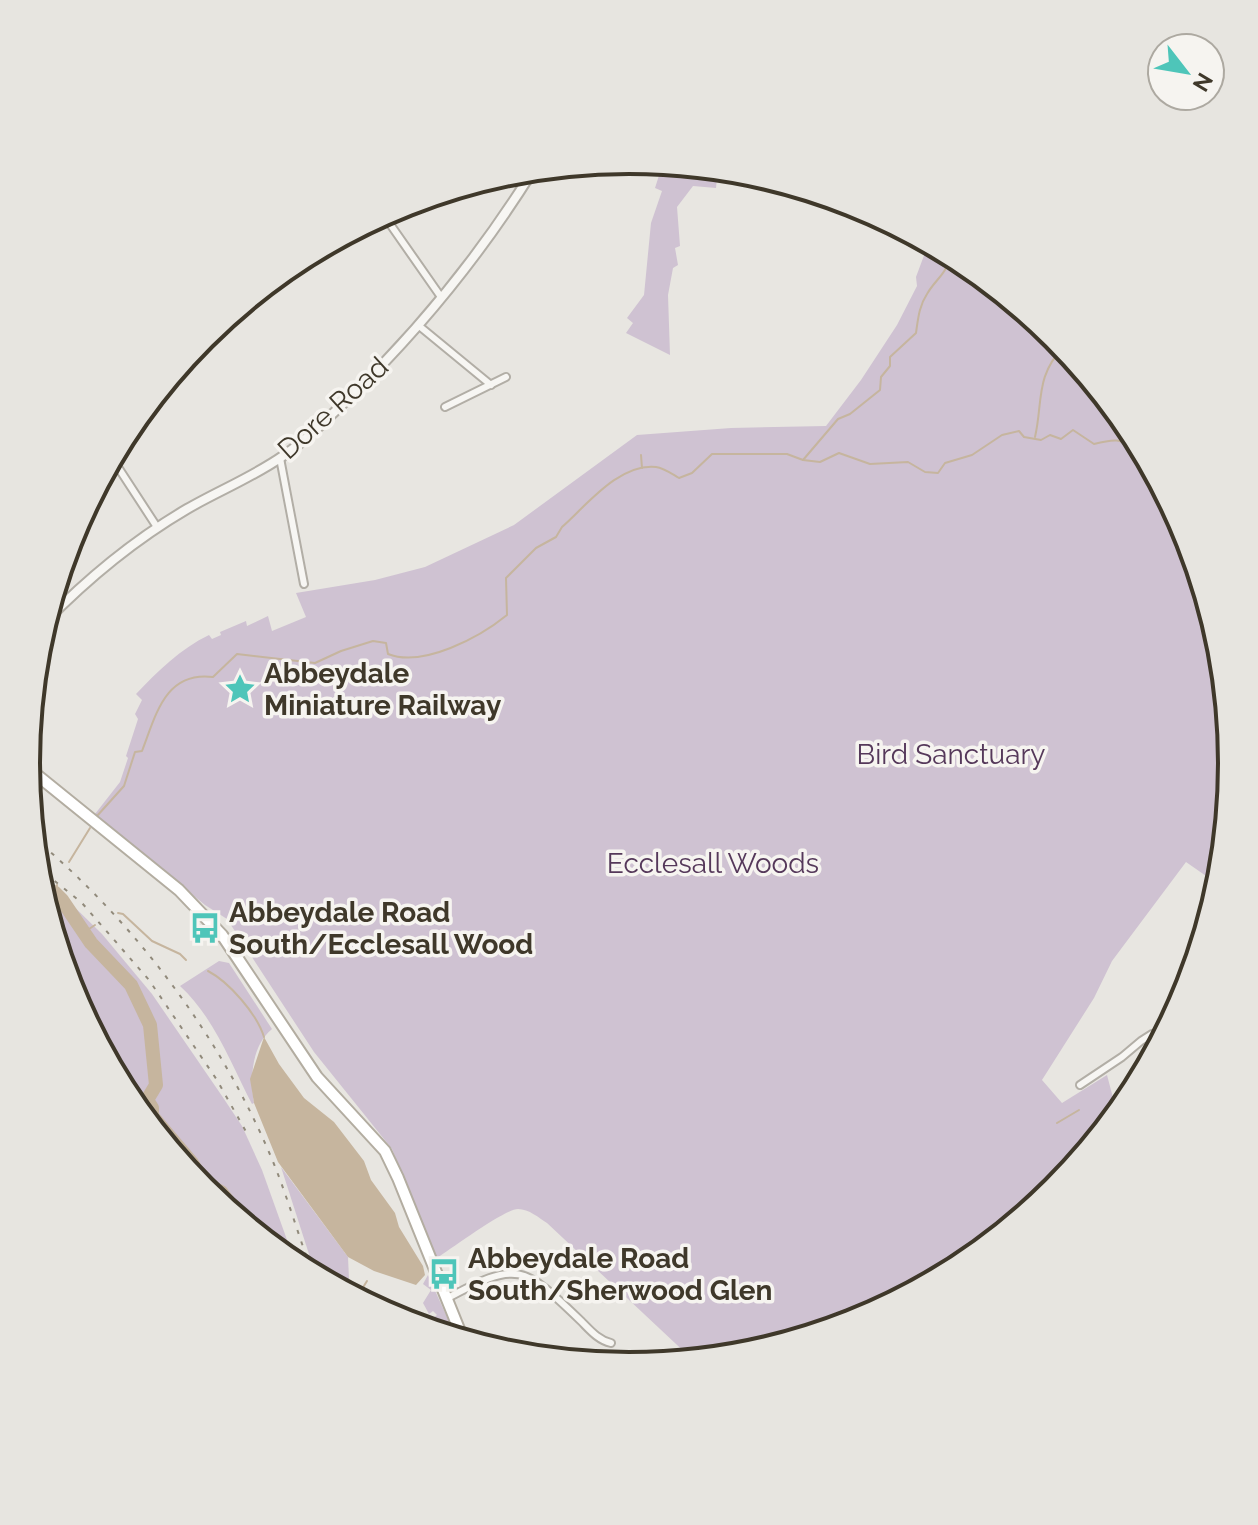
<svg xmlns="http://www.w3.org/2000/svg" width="1258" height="1525" font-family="Raleway,sans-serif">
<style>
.green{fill:#cfc2d2}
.water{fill:#c6b59e}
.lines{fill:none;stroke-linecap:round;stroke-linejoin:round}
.stream{stroke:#c6b59e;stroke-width:2}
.river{stroke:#c6b59e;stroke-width:14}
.minor-casing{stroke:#b2aea6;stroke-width:10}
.tertiary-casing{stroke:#b2aea6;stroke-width:12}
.primary-casing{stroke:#b3ada1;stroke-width:14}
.minor{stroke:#f7f6f3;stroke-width:6}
.tertiary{stroke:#f7f6f3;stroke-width:8}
.primary{stroke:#fff;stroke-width:10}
.rail{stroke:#918a7b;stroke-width:2;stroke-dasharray:4 8;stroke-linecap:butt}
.labels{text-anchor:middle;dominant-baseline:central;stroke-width:7;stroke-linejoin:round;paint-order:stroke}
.street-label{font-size:28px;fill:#3f382a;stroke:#f6f4f0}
.poi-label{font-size:28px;font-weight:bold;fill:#3f382a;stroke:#f6f4f0;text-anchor:start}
.park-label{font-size:28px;fill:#55385a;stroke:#f6f4f0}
.rim{fill:none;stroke:#3f382a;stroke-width:4}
</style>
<rect width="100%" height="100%" fill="#e8e6e1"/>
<g class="green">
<polygon points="663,163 718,168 716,188 693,186 677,207 680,246 675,248 678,265 673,268 668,295 670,355 626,333 633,323 627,318 644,295 651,223 662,191 655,188"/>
<path d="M 929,242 L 964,261 L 1056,336 L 1131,428 L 1186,532 L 1220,645 L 1232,763 L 1228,807 L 1221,816 L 1226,820 L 1220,881 L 1219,885 L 1186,862 L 1112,961 L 1094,998 L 1042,1080 L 1062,1103 L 1107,1075 L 1117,1113 L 1055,1189 L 964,1264 L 859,1320 L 746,1354 L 692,1359 L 547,1223 C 539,1218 529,1209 518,1209 C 505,1209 451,1249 437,1258 L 392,1149 L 314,1052 L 227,919 L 205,905 L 95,814 L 120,782 L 128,758 L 126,756 L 138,719 L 135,714 L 142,700 L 136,694 C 158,671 180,649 209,635 L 212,639 L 221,635 L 220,632 L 246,621 L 247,626 L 268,616 L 272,631 L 306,617 L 296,593 L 375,580 L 425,567 L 514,525 L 637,435 L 731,428 L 826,426 L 861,380 L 897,325 L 917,286 L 916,277 Z"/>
<polygon points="37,879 56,889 102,934 152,994 222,1096 242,1126 262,1170 296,1265 202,1189 127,1097 72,993"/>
<path d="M 219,961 L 229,963 L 272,1029 C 251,1046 250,1079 254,1103 L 252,1104 C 231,1064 214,1017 180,986 Z"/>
<polygon points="281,1167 348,1257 349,1279 345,1291 316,1276"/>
<polygon points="428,1275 455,1335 454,1336 437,1331 439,1326 433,1318 437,1315 433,1311 429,1314 423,1303 431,1290 423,1284"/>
</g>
<polygon class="water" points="264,1037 279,1064 304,1098 334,1122 364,1161 371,1180 395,1213 399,1227 423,1266 425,1275 416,1285 374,1271 348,1257 278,1162 254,1103 250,1079"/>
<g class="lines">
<g class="stream">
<path d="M 1035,437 C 1043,403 1035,375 1064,347"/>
<polyline points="641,455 642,468"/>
<path d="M 803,460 L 838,419 L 850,414 L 880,390 L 881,377 L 890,366 L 890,357 L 916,333 C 918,319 919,306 927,294 C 937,277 947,275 950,254"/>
<path d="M 97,816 L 124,786 L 135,752 L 142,751 C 156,715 165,671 213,677 L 237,654 L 315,663 L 341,651 L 373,641 L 386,643 L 388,654 C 423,668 480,637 507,615 L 506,578 L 536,548 L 556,537 L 562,527 C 586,506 619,463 656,467 C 664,468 672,474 679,478 L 692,473 L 712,454 L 787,454 L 803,460 L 820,462 L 839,453 L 870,464 L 908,462 L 925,472 L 938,473 L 945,463 L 972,455 L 1002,435 L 1019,431 L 1024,437 L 1041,440 L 1050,435 L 1061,439 L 1073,430 L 1094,444 C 1124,436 1120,442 1145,454"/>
<polyline points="69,862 90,828"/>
<polyline points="54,892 57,885"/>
<polyline points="118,913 123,914 152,941 180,954 186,960"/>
<polyline points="86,931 95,925"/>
<path d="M 208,971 C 229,982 257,1014 264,1037"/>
<polyline points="1057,1123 1079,1110"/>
<polyline points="357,1297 367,1281"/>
</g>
<g class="river">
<polyline points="40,887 54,892 62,900 91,943 131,985 150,1025 156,1085 147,1100 152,1108 152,1116 192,1163 203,1182 221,1192 243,1222"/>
<polyline points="255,1232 259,1235"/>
<polyline points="275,1248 284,1252 286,1258"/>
</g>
<defs>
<g id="minor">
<polyline points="510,172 525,182"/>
<polyline points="383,214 441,297"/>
<polyline points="418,325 491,385"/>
<polyline points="445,407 506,377"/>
<polyline points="111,458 122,443 136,435"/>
<polyline points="112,458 157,527"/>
<polyline points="280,458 304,584"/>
<polyline points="54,590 65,601"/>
<polyline points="1080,1085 1122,1057 1141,1041 1152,1034 1165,1033"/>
<path d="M 446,1299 C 518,1260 523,1265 581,1321 C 590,1330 598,1340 611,1343"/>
</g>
<path id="tertiary" d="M 44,623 C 87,579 134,540 187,509 C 218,491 253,477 283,456 C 308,439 329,417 351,396 C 420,329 483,251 534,169"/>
<polyline id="primary" points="27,767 179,890 222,935 317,1077 385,1151 398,1178 463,1339"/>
</defs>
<use href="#minor" class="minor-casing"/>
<use href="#tertiary" class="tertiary-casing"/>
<use href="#primary" class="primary-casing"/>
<use href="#minor" class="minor"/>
<use href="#tertiary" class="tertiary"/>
<use href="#primary" class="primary"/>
<g class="rail">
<path d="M 33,837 C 138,925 225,1042 276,1169 C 289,1203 300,1239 312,1273"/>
<polyline points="36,866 82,903 149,980 217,1080 249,1137"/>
</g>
</g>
<defs>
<symbol id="sight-bare" viewBox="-9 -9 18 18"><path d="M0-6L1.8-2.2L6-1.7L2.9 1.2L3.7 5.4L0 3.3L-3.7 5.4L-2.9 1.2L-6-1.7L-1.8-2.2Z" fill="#4ec5b9" stroke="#f6f4f0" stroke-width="2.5" paint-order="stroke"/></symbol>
<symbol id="bus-bare" viewBox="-9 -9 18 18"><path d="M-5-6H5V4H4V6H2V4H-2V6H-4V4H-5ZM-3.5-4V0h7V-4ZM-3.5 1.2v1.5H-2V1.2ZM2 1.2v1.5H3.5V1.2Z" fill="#4ec5b9" stroke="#f6f4f0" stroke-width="2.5" paint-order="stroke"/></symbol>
</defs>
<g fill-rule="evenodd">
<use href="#sight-bare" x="218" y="667" width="44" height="44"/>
<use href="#bus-bare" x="183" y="906" width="44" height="44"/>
<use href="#bus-bare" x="422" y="1252" width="44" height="44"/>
</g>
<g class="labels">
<g class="street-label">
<text transform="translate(333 408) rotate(-42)">Dore Road</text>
</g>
<g class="poi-label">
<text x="264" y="673">Abbeydale<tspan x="264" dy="32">Miniature Railway</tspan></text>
<text x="229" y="912">Abbeydale Road<tspan x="229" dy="32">South/Ecclesall Wood</tspan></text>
<text x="468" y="1258">Abbeydale Road<tspan x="468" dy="32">South/Sherwood Glen</tspan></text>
</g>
<g class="park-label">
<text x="951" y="754">Bird Sanctuary</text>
<text x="713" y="863">Ecclesall Woods</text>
</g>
</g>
<path d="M0 0H1258V1525H0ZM40 763a589 589 0 1 1 1178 0a589 589 0 1 1-1178 0Z" fill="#e7e5e0" fill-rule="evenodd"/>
<path class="rim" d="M40 763a589 589 0 1 1 1178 0a589 589 0 1 1-1178 0Z"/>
<g transform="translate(1186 72) rotate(121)"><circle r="38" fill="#f6f4f0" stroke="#ada9a1" stroke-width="2"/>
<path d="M0-6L14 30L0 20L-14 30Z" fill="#4ec5b9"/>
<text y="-12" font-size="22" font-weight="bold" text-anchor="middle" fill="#3f382a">N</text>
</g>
</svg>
